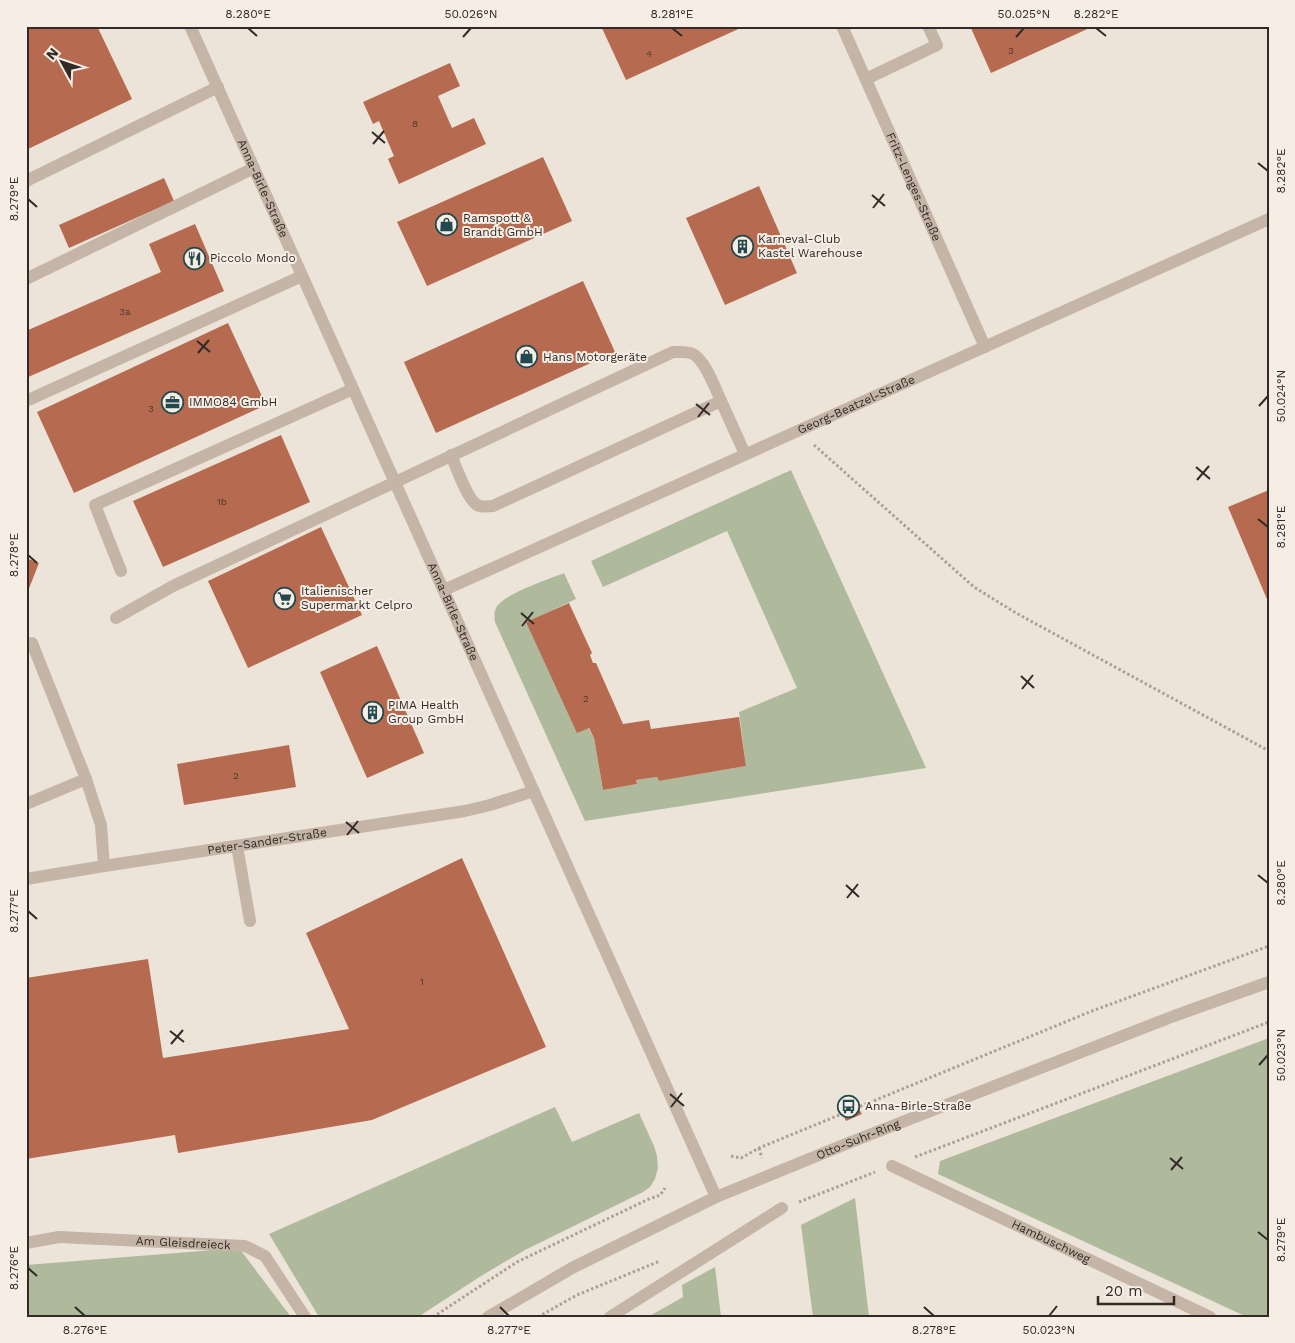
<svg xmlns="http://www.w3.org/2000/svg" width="1295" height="1343" font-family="'Work Sans',sans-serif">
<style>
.green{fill:#afba9c}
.building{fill:#b66a4f}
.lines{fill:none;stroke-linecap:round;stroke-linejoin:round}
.path{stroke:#af9f92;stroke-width:3;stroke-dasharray:2.5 2.5;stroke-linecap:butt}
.minor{stroke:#c4b5a7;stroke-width:12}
.ticks{fill:none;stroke:#312a27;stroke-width:2}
.labels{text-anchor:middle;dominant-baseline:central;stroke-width:4;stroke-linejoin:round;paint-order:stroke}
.number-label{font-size:10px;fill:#523a31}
.street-label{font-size:12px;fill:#312a27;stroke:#f6eee5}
.poi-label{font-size:12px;fill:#312a27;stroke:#f6eee5;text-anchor:start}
.neatline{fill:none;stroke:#312a27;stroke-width:2}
.ticks-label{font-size:12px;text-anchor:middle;fill:#312a27}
</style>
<rect width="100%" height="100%" fill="#ede4d9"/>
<g class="green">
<path d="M 791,470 L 926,768 L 585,821 L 495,622 C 494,616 494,611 497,606 C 505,594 549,579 564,573 L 576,599 L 527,622 L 594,738 L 603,790 L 637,784 L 636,780 L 657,777 L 659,781 L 746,766 L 739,712 L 797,688 L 727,531 L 603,587 L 591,561 Z"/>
<polygon points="1269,1038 1269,1317 1247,1317 938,1174 940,1161"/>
<polygon points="555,1107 572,1142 639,1113 654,1146 657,1156 658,1168 655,1179 650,1187 643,1192 525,1250 481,1276 418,1317 319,1317 269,1234"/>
<polygon points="855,1198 869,1317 813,1317 801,1225"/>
<polygon points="239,1248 291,1317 26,1317 26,1265"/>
<polygon points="715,1267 721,1317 648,1317 683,1297 682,1285"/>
</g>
<g class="building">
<polygon points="26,26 97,26 132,99 26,150"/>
<polygon points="601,26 745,26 626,80"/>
<polygon points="970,26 1094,26 991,73"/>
<polygon points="450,63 460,86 438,96 452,128 474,118 486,144 399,184 388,159 394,156 379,121 373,124 363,102"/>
<polygon points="543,157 572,221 427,286 397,222"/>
<polygon points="164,178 174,201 69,248 59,225"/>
<polygon points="759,186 797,273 725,305 686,218"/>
<polygon points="195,224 224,291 26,378 26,331 161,272 149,244"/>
<polygon points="583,281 615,352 436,433 404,362"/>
<polygon points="228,323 266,405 74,493 37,412"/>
<polygon points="281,435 310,502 163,567 133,501"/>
<polygon points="1269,490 1269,604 1228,507"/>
<polygon points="321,527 362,615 248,668 208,581"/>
<polygon points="26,558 39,563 26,596"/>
<polygon points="569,603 592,653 590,655 593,663 596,663 623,724 649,720 651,729 739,717 746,766 659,781 657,777 636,780 637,784 603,790 594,738 589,728 577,733 526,622"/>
<polygon points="377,646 424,753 367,778 320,672"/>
<polygon points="289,745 296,787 184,805 177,764"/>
<polygon points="462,858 546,1047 372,1120 178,1153 175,1135 26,1159 26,978 148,959 163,1058 349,1029 306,933"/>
<polygon points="859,1109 862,1114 846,1121 843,1115"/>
</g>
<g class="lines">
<g class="path">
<polyline points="814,445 974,587 1016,613 1269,751"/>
<polyline points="759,1148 762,1158"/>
<polyline points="731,1156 741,1158 759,1148 1092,1011 1269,946"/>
<polyline points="915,1157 1269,1022"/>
<polyline points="799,1202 875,1172"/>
<path d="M 433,1317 L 517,1262 L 651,1198 C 658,1197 661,1195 665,1188"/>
<polyline points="538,1317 577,1295 660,1261"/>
</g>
<g class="minor">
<path id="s1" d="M 190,26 L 716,1197"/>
<path id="s2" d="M 842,26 L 985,347"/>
<polyline points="866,79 937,45 928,26"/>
<polyline points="26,181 218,87"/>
<polyline points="26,279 254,168"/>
<polyline points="26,401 302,276"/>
<polyline points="721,401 745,454"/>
<polyline points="121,571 95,505 353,389"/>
<path id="s3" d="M 444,590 L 1269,219"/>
<path d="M 116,618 L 173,586 L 673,352 C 680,352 687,351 693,354 C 705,360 715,388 721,401 L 493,506 C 488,506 482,508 477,505 C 467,499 456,466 451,455"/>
<polyline points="26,646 32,643 86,779 101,825 104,866"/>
<polyline points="26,804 86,779"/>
<polyline points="237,846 250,921"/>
<path id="s4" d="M 26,879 L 104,866 L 465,811 L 490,805 L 534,791"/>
<path id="s5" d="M 892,1166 L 1210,1317"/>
<path id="s6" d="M 26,1243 L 59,1237 L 245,1246 L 265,1256 L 305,1317"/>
<path id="s7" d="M 488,1317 L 572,1268 L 716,1197 L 846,1144 L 1174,1016 L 1269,982"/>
<polyline points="610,1317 782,1208"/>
</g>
</g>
<path class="ticks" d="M 248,28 L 257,36M 672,28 L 682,36M 1096,28 L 1106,36M 463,37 L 471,28M 1016,37 L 1024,28M 372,132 L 385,143M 373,144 L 384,131M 1258,163 L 1268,171M 872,195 L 885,206M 28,199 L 37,207M 873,208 L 884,194M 197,341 L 210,352M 198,353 L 209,340M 696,404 L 710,415M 1259,406 L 1268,396M 698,417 L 709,403M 1196,467 L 1210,479M 1197,480 L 1209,466M 1258,519 L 1268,527M 28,555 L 37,563M 521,613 L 534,624M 522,626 L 533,612M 1021,676 L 1034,688M 1022,689 L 1033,675M 346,822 L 359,833M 347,835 L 358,821M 1258,875 L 1268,883M 846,885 L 859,897M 847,898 L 858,884M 28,911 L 37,919M 170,1031 L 184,1042M 171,1044 L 183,1030M 1259,1065 L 1268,1055M 670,1094 L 684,1106M 671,1107 L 682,1093M 1170,1158 L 1183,1169M 1171,1170 L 1182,1157M 1258,1232 L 1268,1240M 28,1268 L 37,1276M 75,1307 L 85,1316M 500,1307 L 509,1316M 924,1307 L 934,1316M 1049,1316 L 1057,1306"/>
<defs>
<symbol id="shop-ring" viewBox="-11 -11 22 22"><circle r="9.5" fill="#f6eee5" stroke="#22494d" stroke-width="1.5"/><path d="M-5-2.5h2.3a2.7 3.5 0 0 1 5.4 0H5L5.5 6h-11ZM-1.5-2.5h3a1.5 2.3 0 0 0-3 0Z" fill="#22494d"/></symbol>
<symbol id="building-ring" viewBox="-11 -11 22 22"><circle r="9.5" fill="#f6eee5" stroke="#22494d" stroke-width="1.5"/><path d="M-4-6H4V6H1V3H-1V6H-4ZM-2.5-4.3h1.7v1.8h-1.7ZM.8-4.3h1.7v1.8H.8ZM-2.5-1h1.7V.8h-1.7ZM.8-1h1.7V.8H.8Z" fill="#22494d"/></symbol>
<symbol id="restaurant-ring" viewBox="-11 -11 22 22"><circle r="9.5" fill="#f6eee5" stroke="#22494d" stroke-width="1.5"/><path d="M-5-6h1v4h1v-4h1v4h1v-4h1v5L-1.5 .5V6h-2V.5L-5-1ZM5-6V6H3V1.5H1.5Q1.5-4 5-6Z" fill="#22494d"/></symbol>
<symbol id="office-ring" viewBox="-11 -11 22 22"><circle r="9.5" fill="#f6eee5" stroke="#22494d" stroke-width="1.5"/><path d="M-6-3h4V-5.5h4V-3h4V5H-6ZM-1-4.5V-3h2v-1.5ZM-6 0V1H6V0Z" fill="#22494d"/></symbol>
<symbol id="supermarket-ring" viewBox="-11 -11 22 22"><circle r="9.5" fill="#f6eee5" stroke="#22494d" stroke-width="1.5"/><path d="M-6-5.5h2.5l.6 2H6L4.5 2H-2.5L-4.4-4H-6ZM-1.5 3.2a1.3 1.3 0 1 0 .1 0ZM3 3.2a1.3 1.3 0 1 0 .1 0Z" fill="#22494d"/></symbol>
<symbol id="bus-ring" viewBox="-11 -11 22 22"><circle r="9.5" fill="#f6eee5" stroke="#22494d" stroke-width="1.5"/><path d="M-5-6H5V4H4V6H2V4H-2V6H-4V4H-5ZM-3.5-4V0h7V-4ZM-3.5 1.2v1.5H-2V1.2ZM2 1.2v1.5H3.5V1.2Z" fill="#22494d"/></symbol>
</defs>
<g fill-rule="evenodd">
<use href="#shop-ring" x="434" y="212" width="25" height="25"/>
<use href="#building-ring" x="730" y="234" width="25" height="25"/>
<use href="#restaurant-ring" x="182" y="246" width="25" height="25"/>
<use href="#shop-ring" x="514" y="344" width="25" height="25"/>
<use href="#office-ring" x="160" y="390" width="25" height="25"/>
<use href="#supermarket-ring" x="272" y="586" width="25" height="25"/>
<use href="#building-ring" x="360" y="700" width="25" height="25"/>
<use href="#bus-ring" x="836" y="1094" width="25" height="25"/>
</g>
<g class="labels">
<g class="number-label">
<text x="1011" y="50">3</text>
<text x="649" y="53">4</text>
<text x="415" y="123">8</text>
<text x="125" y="311">3a</text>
<text x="151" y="408">3</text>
<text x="222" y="501">1b</text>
<text x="586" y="698">2</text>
<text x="236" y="775">2</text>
<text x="422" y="981">1</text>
</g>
<g class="street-label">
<text stroke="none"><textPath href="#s2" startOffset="176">Fritz-Lenges-Straße</textPath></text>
<text stroke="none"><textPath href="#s1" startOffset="178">Anna-Birle-Straße</textPath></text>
<text stroke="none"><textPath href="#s3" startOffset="452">Georg-Beatzel-Straße</textPath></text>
<text stroke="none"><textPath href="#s1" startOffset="642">Anna-Birle-Straße</textPath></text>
<text stroke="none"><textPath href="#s4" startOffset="244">Peter-Sander-Straße</textPath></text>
<text stroke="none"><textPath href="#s7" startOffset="411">Otto-Suhr-Ring</textPath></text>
<text stroke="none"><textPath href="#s5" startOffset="176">Hambuschweg</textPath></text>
<text stroke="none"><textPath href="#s6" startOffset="158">Am Gleisdreieck</textPath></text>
</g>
<g class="poi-label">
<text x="463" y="218">Ramspott &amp;<tspan x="463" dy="14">Brandt GmbH</tspan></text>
<text x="758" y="239">Karneval-Club<tspan x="758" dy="14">Kastel Warehouse</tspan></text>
<text x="210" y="258">Piccolo Mondo</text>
<text x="543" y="357">Hans Motorgeräte</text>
<text x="189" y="402">IMMO84 GmbH</text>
<text x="301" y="591">Italienischer<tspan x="301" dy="14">Supermarkt Celpro</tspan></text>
<text x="388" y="705">PIMA Health<tspan x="388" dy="14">Group GmbH</tspan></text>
<text x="865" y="1106">Anna-Birle-Straße</text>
</g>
</g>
<rect width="1295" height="1343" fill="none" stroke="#f6eee5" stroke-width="55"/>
<g transform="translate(62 62) rotate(310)" stroke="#f6eee5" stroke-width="4" paint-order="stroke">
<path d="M0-4L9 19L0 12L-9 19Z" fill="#312a27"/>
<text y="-8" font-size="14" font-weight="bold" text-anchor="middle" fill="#312a27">N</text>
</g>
<path d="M1098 1296v8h76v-8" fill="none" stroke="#312a27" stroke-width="2.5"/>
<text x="1105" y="1296" font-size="15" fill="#312a27" stroke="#f6eee5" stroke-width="4" paint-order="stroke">20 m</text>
<rect x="28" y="28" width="1240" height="1288" class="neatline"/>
<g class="ticks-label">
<text x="248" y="18">8.280°E</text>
<text x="471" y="18">50.026°N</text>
<text x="672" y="18">8.281°E</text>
<text x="1024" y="18">50.025°N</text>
<text x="1096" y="18">8.282°E</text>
<text transform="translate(1281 171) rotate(-90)" y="4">8.282°E</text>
<text transform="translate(14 199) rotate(-90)" y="4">8.279°E</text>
<text transform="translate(1281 396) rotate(-90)" y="4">50.024°N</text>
<text transform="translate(1281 527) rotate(-90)" y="4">8.281°E</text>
<text transform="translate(14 555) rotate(-90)" y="4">8.278°E</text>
<text transform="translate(1281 883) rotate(-90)" y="4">8.280°E</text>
<text transform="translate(14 911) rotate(-90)" y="4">8.277°E</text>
<text transform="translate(1281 1055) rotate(-90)" y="4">50.023°N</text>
<text transform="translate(1281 1240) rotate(-90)" y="4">8.279°E</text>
<text transform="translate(14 1268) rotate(-90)" y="4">8.276°E</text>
<text x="85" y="1334">8.276°E</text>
<text x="509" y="1334">8.277°E</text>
<text x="934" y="1334">8.278°E</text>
<text x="1049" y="1334">50.023°N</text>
</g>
</svg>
